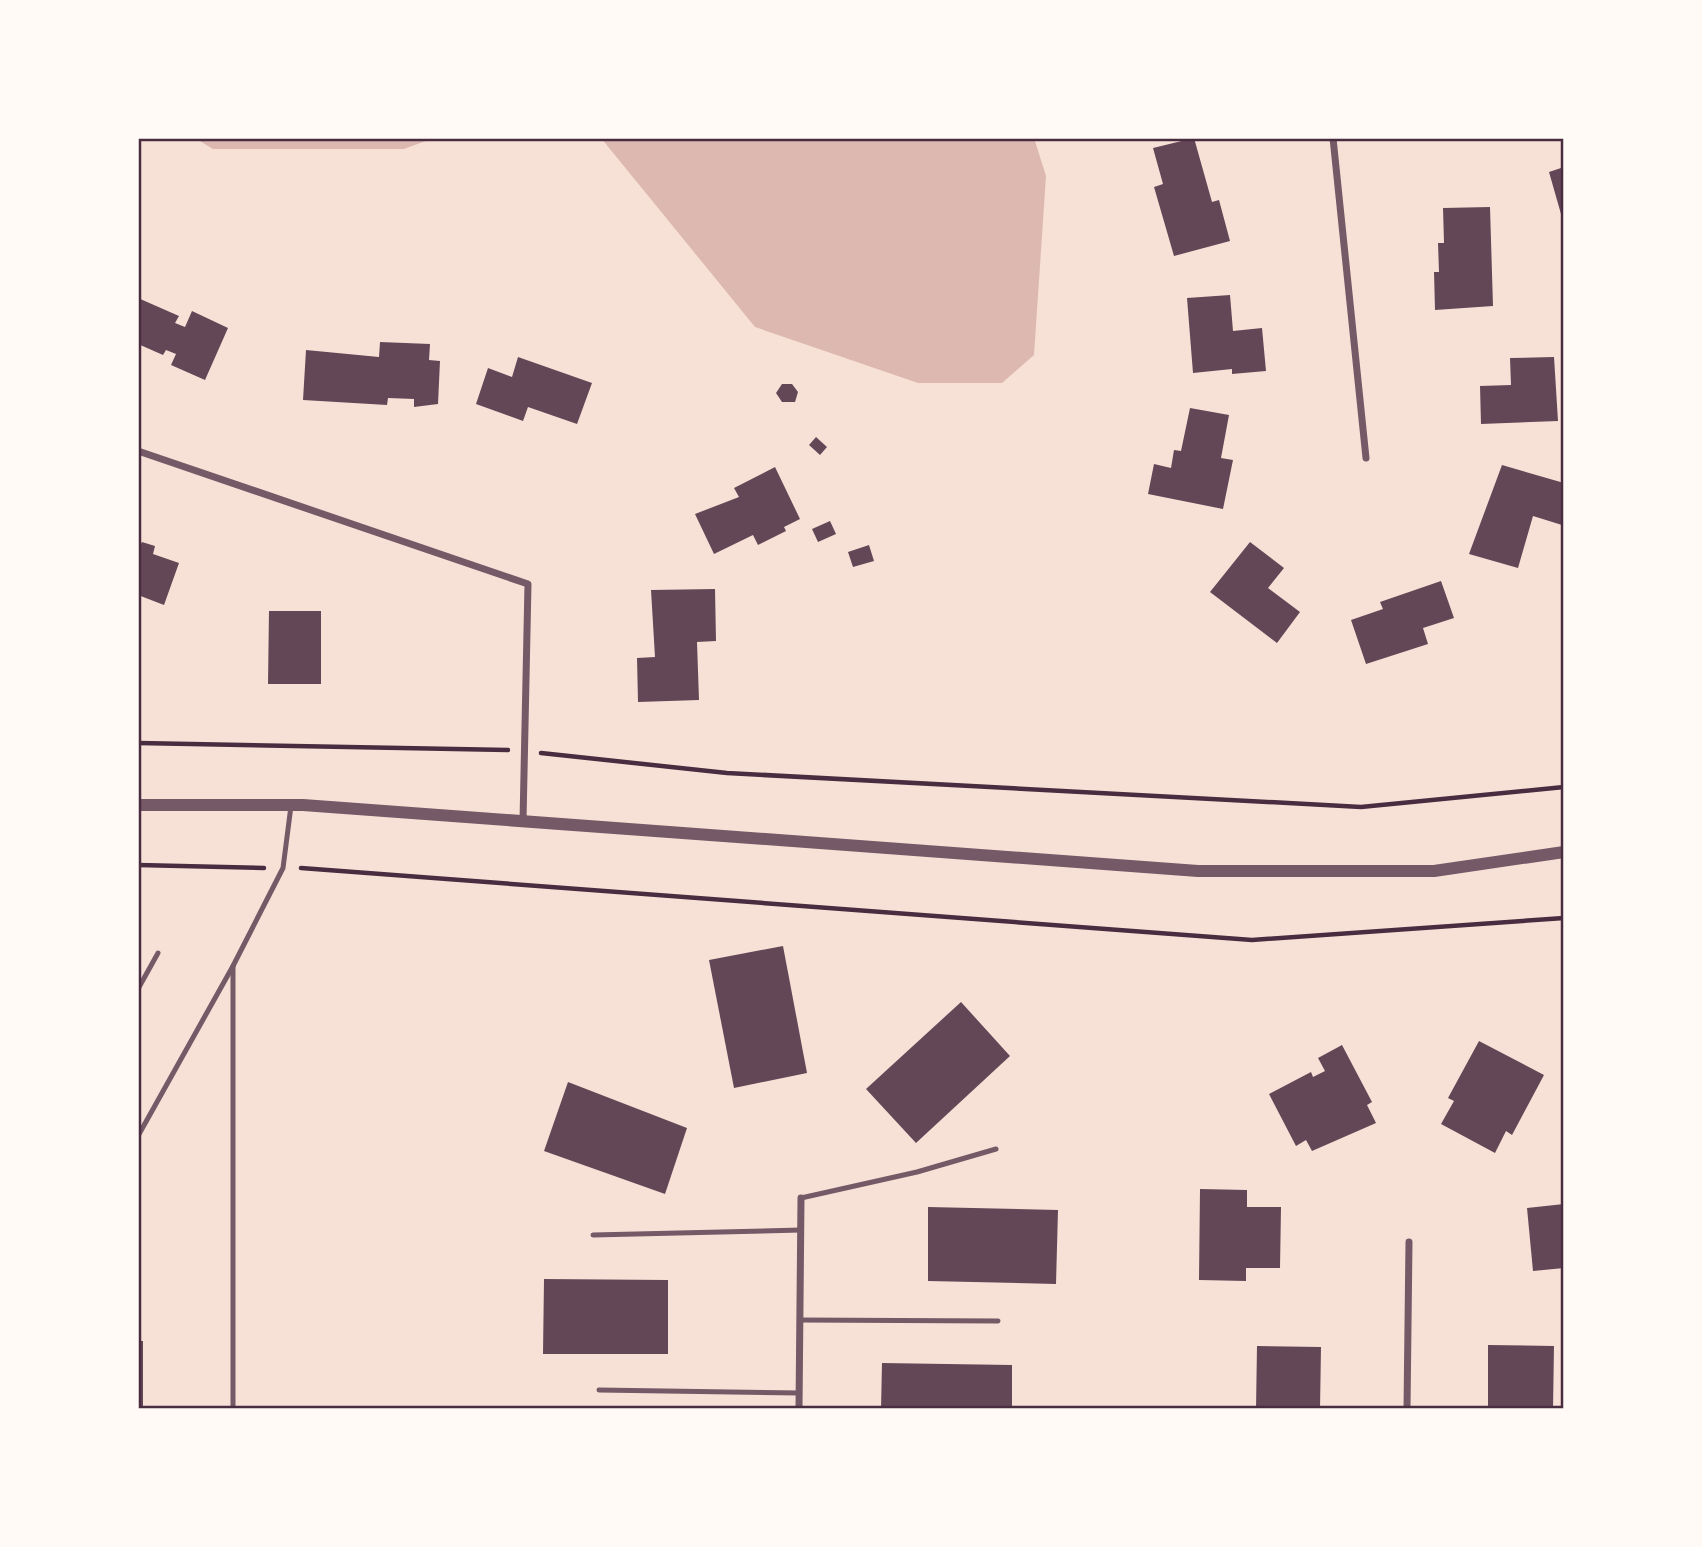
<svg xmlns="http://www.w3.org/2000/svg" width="1702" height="1547" font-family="Overpass,sans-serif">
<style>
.water{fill:#dcb8b0}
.building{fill:#644757}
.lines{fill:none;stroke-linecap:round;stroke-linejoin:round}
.path{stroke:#4a2c40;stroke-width:4.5}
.service{stroke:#755966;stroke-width:5}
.minor{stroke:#755966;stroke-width:7}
.tertiary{stroke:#755966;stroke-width:12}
.neatline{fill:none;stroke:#4a2c40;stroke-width:2.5}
</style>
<rect width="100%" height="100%" fill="#f7e1d7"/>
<g class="water">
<polygon points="195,138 434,138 404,149 213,149"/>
<polygon points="601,138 1034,138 1046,176 1034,355 1002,383 918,383 755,327"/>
</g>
<g class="building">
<polygon points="1194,138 1212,202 1219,200 1230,241 1174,256 1154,187 1163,184 1153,148"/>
<polygon points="1564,167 1564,214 1561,214 1549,172"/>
<polygon points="1490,207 1493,306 1435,310 1434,272 1439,272 1438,243 1444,243 1443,208"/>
<polygon points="1230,295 1233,331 1262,328 1266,371 1232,374 1232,369 1193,373 1187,298"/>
<polygon points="138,298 179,316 175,323 185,327 192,311 228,328 205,380 171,365 176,354 166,350 163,355 138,344"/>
<polygon points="380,342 430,344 429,360 440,361 438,404 414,407 414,399 388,398 387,405 303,400 306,350 379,357"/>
<polygon points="518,357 592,383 577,424 528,407 523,421 476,404 488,368 512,377"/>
<polygon points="1554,357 1558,421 1481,424 1480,386 1511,385 1510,358"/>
<polygon points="782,384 792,384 798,392 795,402 782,402 776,393"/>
<polygon points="1190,408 1229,415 1221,458 1233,460 1223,509 1148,494 1154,464 1171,468 1174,450 1181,451"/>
<polygon points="816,437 827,447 820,455 809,445"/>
<polygon points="1502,465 1564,483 1562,525 1533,516 1518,568 1469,554"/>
<polygon points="775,467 800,519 784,527 786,531 758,545 753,535 714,554 695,514 739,497 734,488"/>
<polygon points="830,521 836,534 818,542 812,529"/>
<polygon points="142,542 155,546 153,554 179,563 164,605 138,595 138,549"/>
<polygon points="1250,542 1284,568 1268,588 1300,612 1277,643 1210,592"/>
<polygon points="869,545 874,561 853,567 848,552"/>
<polygon points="1441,581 1454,618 1423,628 1428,644 1366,664 1351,620 1383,609 1380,602"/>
<polygon points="715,589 716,641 697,642 699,700 638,702 637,658 655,657 651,590"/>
<polygon points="269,611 321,611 321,684 268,684"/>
<polygon points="783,946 807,1073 734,1088 709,960"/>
<polygon points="961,1002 1010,1056 916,1143 866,1089"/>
<polygon points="1479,1041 1544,1075 1512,1135 1506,1131 1495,1153 1441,1124 1454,1101 1448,1098"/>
<polygon points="1342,1045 1372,1102 1367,1105 1376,1123 1312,1151 1306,1140 1296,1146 1269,1094 1311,1072 1313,1077 1325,1071 1318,1058"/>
<polygon points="568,1082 687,1128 665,1194 544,1151"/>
<polygon points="1200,1189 1247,1190 1247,1207 1281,1207 1280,1268 1246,1268 1246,1281 1199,1280"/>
<polygon points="1564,1204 1564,1268 1533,1271 1527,1208"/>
<polygon points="928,1207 1058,1210 1056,1284 928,1281"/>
<polygon points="544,1279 668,1280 668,1354 543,1354"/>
<rect x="138" y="1341" width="5" height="68"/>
<polygon points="1488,1345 1554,1346 1553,1409 1488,1409"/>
<polygon points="1257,1346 1321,1347 1320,1409 1256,1409"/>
<polygon points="882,1363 1012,1365 1012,1409 881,1409"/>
</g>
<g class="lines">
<g class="path">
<polyline points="138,743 508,750"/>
<polyline points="541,753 727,773 1361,807 1564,787"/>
<polyline points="138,865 264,868"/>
<polyline points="301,868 1252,940 1564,918"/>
</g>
<g class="service">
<polyline points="233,966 233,1409"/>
<polyline points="138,989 158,953"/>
<polyline points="138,1136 233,966 283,868 291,806"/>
<polyline points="801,1198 917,1172 996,1149"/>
<polyline points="593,1235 801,1230"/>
<polyline points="800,1320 998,1321"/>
<polyline points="599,1390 799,1393"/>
</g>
<g class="minor">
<polyline points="1333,138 1366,458"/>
<polyline points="138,451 528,584 523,821"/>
<polyline points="799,1409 801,1198"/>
<polyline points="1407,1409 1409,1242"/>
</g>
<polyline class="tertiary" points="138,805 303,805 1198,871 1434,871 1564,852"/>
</g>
<rect width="1702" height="1547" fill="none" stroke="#fffaf5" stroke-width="280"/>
<rect x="140" y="140" width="1422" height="1267" class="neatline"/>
</svg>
